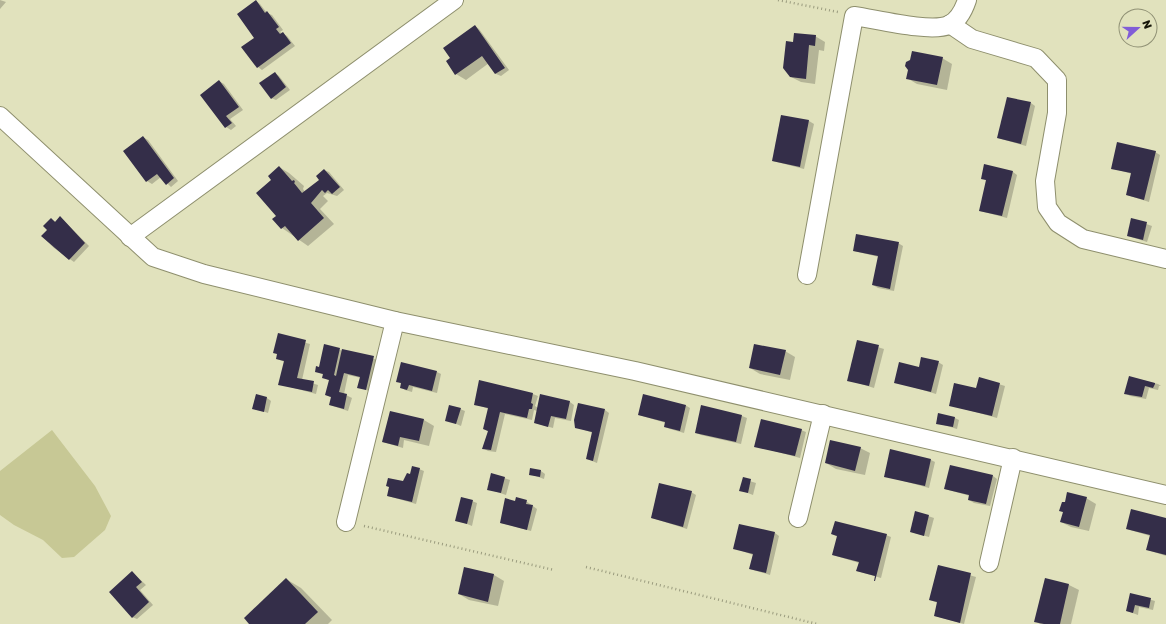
<svg xmlns="http://www.w3.org/2000/svg" width="1166" height="624" font-family="'Golos Text',sans-serif">
<style>
.green{fill:#c7c895}
.shadow{fill:#0003}
.building{fill:#342e49}
.lines{fill:none;stroke-linecap:round;stroke-linejoin:round}
.minor-casing{stroke:#8e8f6d;stroke-width:20}
.path{stroke:#9a9b7e;stroke-width:2.5;stroke-dasharray:1 3;stroke-linecap:butt}
.minor{stroke:#fff;stroke-width:18}
</style>
<rect width="100%" height="100%" fill="#e1e2bd"/>
<polygon class="green" points="52,430 95,486 111,516 105,530 74,557 62,558 43,540 14,525 0,515 0,471"/>
<g class="shadow">
<polygon points="0,0 6,2 0,9"/>
<polygon points="256,1 260,4 267,13 272,15 283,30 280,32 287,36 295,46 262,70 258,67"/>
<polygon points="475,26 479,29 509,70 501,76 496,74 489,63 466,80 456,74 452,58"/>
<polygon points="815,36 825,42 824,51 819,50 815,84 801,82 791,77 794,43"/>
<polygon points="942,58 952,64 947,90 917,84 907,78"/>
<polygon points="275,73 279,76 290,90 276,100 271,98"/>
<polygon points="219,81 224,84 243,110 230,119 236,126 231,130 226,127"/>
<polygon points="1031,103 1035,106 1026,146 998,138"/>
<polygon points="781,116 809,121 814,124 804,169 773,161"/>
<polygon points="143,137 148,140 178,181 171,187 161,177 152,184 147,181"/>
<polygon points="1155,152 1160,155 1149,202 1127,195 1132,174 1112,168"/>
<polygon points="279,167 289,173 304,186 303,189 305,192 321,180 324,170 329,172 344,190 337,196 327,193 323,196 328,201 320,209 334,224 308,246 282,228 277,216 273,180"/>
<polygon points="1013,172 1017,175 1007,218 980,211 987,181 982,178"/>
<polygon points="61,218 89,246 74,262 54,248 42,236 48,230 51,219 56,222"/>
<polygon points="1132,219 1152,226 1147,242 1128,236"/>
<polygon points="898,243 903,246 894,291 878,288 873,285 879,257 854,251"/>
<polygon points="278,335 310,344 302,380 318,385 316,394 279,384 285,362 277,359"/>
<polygon points="858,341 884,349 874,388 848,380"/>
<polygon points="325,346 378,360 371,392 359,387 361,378 348,375 344,394 352,398 348,411 330,405 332,398 326,395 330,381 323,377 324,375 316,371 320,368"/>
<polygon points="785,351 795,357 790,380 760,374 750,368"/>
<polygon points="938,362 943,365 936,394 896,382 920,368"/>
<polygon points="437,372 441,374 437,393 413,387 412,392 405,390 401,387 402,384 397,381"/>
<polygon points="1130,377 1158,384 1161,386 1159,386 1158,390 1149,388 1146,399 1130,396 1125,393"/>
<polygon points="979,378 1005,386 997,418 950,405 977,389"/>
<polygon points="480,381 533,394 538,396 535,406 538,408 541,396 570,402 574,405 571,421 555,418 553,428 535,423 537,411 534,410 532,420 505,414 496,452 488,451 483,448 489,432 484,429 489,409 475,404"/>
<polygon points="267,398 271,401 268,413 253,408"/>
<polygon points="685,405 690,408 684,433 670,429 665,427 666,423 639,415"/>
<polygon points="702,407 742,416 747,418 741,444 701,435 696,433"/>
<polygon points="460,409 465,411 461,426 447,420"/>
<polygon points="605,410 609,413 597,463 587,459 593,433 576,427"/>
<polygon points="390,412 424,420 434,426 429,446 404,440 403,448 383,442"/>
<polygon points="955,418 959,420 957,429 937,423"/>
<polygon points="801,430 806,432 800,458 755,446"/>
<polygon points="860,448 870,453 865,475 836,469 826,463"/>
<polygon points="931,460 935,462 929,488 885,476"/>
<polygon points="419,469 424,471 416,504 388,496"/>
<polygon points="541,471 545,474 544,479 530,474"/>
<polygon points="492,474 510,480 506,495 488,489"/>
<polygon points="993,476 997,479 990,506 974,503 969,500 970,496 945,489"/>
<polygon points="743,479 756,483 753,495 740,490"/>
<polygon points="691,492 696,495 687,529 652,518"/>
<polygon points="1086,498 1096,504 1089,531 1071,527 1061,522 1064,513 1061,511"/>
<polygon points="472,501 477,503 472,526 457,520"/>
<polygon points="526,501 537,509 531,531 501,523 515,502"/>
<polygon points="916,512 934,518 929,537 911,532"/>
<polygon points="1166,519 1166,556 1148,550 1150,536 1127,529"/>
<polygon points="775,533 779,536 770,575 750,569 753,555 734,548"/>
<polygon points="832,534 886,535 891,537 881,578 857,571 859,563 833,555 838,537"/>
<polygon points="938,566 976,577 964,624 935,616 938,603 930,600"/>
<polygon points="465,568 494,575 504,581 498,606 469,600 459,594"/>
<polygon points="132,572 146,585 140,590 153,605 137,619 132,617"/>
<polygon points="286,579 301,588 332,620 328,624 251,624"/>
<polygon points="1045,579 1069,585 1079,590 1071,624 1040,624 1035,621"/>
<polygon points="1131,594 1155,601 1153,610 1139,607 1138,615 1127,611"/>
</g>
<g class="building">
<polygon points="256,0 265,13 267,11 279,27 276,29 280,34 283,32 291,43 257,68 241,47 254,38 237,14"/>
<polygon points="475,25 505,68 495,74 482,56 455,75 446,61 450,58 443,48"/>
<polygon points="794,33 816,35 815,46 809,45 806,79 790,77 783,68 786,41 793,42"/>
<polygon points="912,51 943,57 937,85 906,79 908,70 905,66 906,62 910,60"/>
<polygon points="275,72 286,87 271,99 259,83"/>
<polygon points="219,80 239,107 226,116 232,123 225,128 200,95"/>
<polygon points="1007,97 1031,102 1021,144 997,138"/>
<polygon points="781,115 809,120 800,167 772,161"/>
<polygon points="143,136 174,178 166,185 157,174 146,182 123,151"/>
<polygon points="1117,142 1156,151 1144,200 1126,195 1131,173 1111,169"/>
<polygon points="984,164 1013,171 1002,216 979,211 986,180 981,179"/>
<polygon points="279,166 292,181 294,180 295,182 294,183 302,193 319,180 316,176 324,169 340,187 332,194 328,190 325,193 322,190 311,203 324,218 298,241 285,226 281,229 272,219 276,216 256,193 271,180 268,176"/>
<polygon points="60,216 85,243 69,260 41,236 47,230 43,226 51,218 55,222"/>
<polygon points="1131,218 1147,222 1143,240 1127,236"/>
<polygon points="856,234 899,242 890,289 872,285 878,256 853,251"/>
<polygon points="278,333 306,340 297,378 314,381 312,392 278,385 284,361 276,359 277,354 273,353"/>
<polygon points="857,340 879,345 869,386 847,381"/>
<polygon points="324,344 340,348 334,375 336,376 342,349 374,356 366,390 357,388 360,377 344,373 339,392 347,394 344,409 329,405 331,397 325,395 329,380 322,378 323,374 315,372 316,366 319,367"/>
<polygon points="754,344 786,350 780,375 749,368"/>
<polygon points="921,357 939,361 931,392 894,383 899,362 919,367"/>
<polygon points="401,362 437,371 432,391 409,385 407,390 400,388 401,383 396,382"/>
<polygon points="1129,376 1155,383 1155,384 1153,388 1145,386 1142,397 1124,394"/>
<polygon points="979,377 1000,383 992,416 949,406 954,383 976,388"/>
<polygon points="479,380 533,393 531,403 533,404 532,409 529,409 527,418 500,412 491,450 482,449 488,431 483,429 488,408 474,405"/>
<polygon points="256,394 267,397 264,412 252,409"/>
<polygon points="540,394 570,401 566,419 551,416 548,427 534,423"/>
<polygon points="643,394 686,405 680,431 664,427 665,422 638,415"/>
<polygon points="578,403 605,409 593,461 586,459 592,432 575,428 574,420"/>
<polygon points="449,405 461,408 456,424 445,421"/>
<polygon points="701,405 742,415 736,442 695,433"/>
<polygon points="390,411 424,419 419,441 400,437 398,446 382,442"/>
<polygon points="938,413 955,417 953,427 936,424"/>
<polygon points="761,419 802,429 795,456 754,447"/>
<polygon points="830,440 861,447 855,471 825,463"/>
<polygon points="890,449 931,459 925,486 884,477"/>
<polygon points="950,465 993,475 986,504 968,500 969,495 944,489"/>
<polygon points="412,466 420,468 412,502 387,496 389,487 386,486 388,478 403,481 407,473 410,474"/>
<polygon points="530,468 541,470 540,477 529,475"/>
<polygon points="491,473 505,477 501,493 487,490"/>
<polygon points="743,477 751,479 748,493 739,491"/>
<polygon points="659,483 692,491 683,527 651,518"/>
<polygon points="1067,492 1087,497 1079,527 1060,522 1063,512 1059,511 1062,502 1065,502"/>
<polygon points="461,497 473,500 467,524 455,521"/>
<polygon points="516,497 527,500 526,504 533,505 527,530 500,523 505,498 515,501"/>
<polygon points="1131,509 1166,518 1166,555 1146,550 1150,535 1126,529"/>
<polygon points="915,511 929,515 924,536 910,532"/>
<polygon points="835,521 887,534 875,581 874,581 875,576 856,571 859,562 832,555 837,536 831,534"/>
<polygon points="739,524 775,532 766,573 749,569 753,554 733,549"/>
<polygon points="938,565 971,573 960,623 934,616 937,602 929,600"/>
<polygon points="464,567 494,574 488,602 458,594"/>
<polygon points="132,571 142,582 136,587 149,602 132,618 109,592"/>
<polygon points="286,578 318,612 305,624 249,624 244,618"/>
<polygon points="1045,578 1069,584 1060,624 1044,624 1034,622"/>
<polygon points="1130,593 1151,598 1149,608 1135,605 1133,613 1126,611"/>
</g>
<g class="lines">
<defs>
<g id="minor">
<polyline points="950,24 972,39 1036,58 1057,80 1057,113 1045,181 1047,207 1058,223 1083,239 1166,259"/>
<polyline points="0,116 153,257 204,274 395,321 635,371 1166,495"/>
<polyline points="130,237 454,0"/>
<path d="M 807,275 L 854,16 C 876,19 930,33 949,25 C 959,20 964,9 967,0"/>
<polyline points="798,518 823,414"/>
<polyline points="346,522 395,321"/>
<polyline points="989,563 1013,458"/>
</g>
</defs>
<use href="#minor" class="minor-casing"/>
<g class="path">
<polyline points="778,0 838,12"/>
<polyline points="364,526 554,570"/>
<polyline points="586,567 817,624"/>
</g>
<use href="#minor" class="minor"/>
</g>
<g transform="translate(1138 28) rotate(69)"><circle r="19" fill="#e1e2bd" stroke="#909175"/>
<path d="M0-3L7 15L0 10L-7 15Z" fill="#815dd7"/>
<text y="-6" font-size="11" font-weight="bold" text-anchor="middle" fill="#17170a">N</text>
</g>
</svg>
